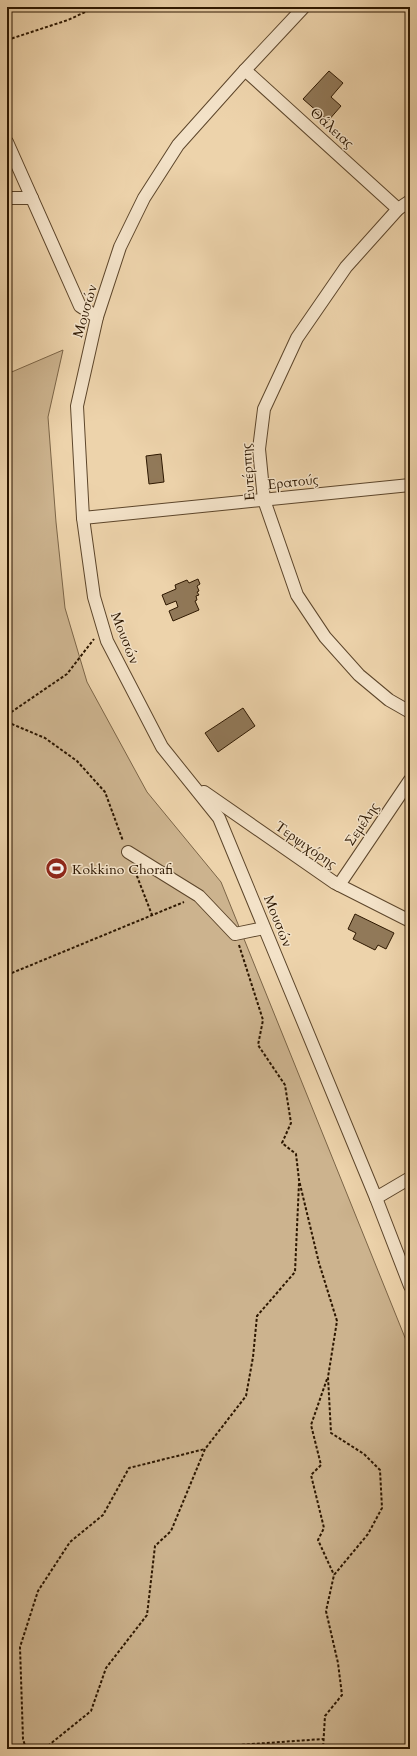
<svg xmlns="http://www.w3.org/2000/svg" width="417" height="1756" font-family="Cardo,serif">
<style>
.green{fill:#ccb38e;stroke:#7c6547}
.building{fill:#917959;stroke:#2d1700}
.lines{fill:none;stroke-linecap:round;stroke-linejoin:round}
.minor-casing{stroke:#5d462b;stroke-width:14}
.path{stroke:#2d1700;stroke-width:2;stroke-dasharray:3 2;stroke-linecap:butt}
.minor{stroke:#f3e2c8;stroke-width:12}
.labels{text-anchor:middle;dominant-baseline:central;stroke-width:3;stroke-linejoin:round;paint-order:stroke}
.street-label{font-size:14px;fill:#2d1700;stroke:#f3e2c8}
.poi-label{font-size:14px;fill:#2d1700;stroke:#f3e2c8;text-anchor:start}
</style>
<rect width="100%" height="100%" fill="#edd3ab"/>
<filter id="stains"><feTurbulence type="fractalNoise" baseFrequency=".005" numOctaves="4"/><feColorMatrix values="0 0 0 0 .2 0 0 0 0 .09 0 0 0 0 .02 0 0 0 .5 -.17"/></filter>
<radialGradient id="worn" r=".72"><stop offset=".6" stop-color="#630" stop-opacity="0"/><stop offset="1" stop-color="#630" stop-opacity=".3"/></radialGradient>
<polygon class="green" points="63,350 48,417 56,522 65,608 87,682 147,792 221,882 410,1350 410,1749 7,1749 7,374"/>
<g class="building">
<polygon points="329,71 343,83 331,97 341,106 328,121 303,99"/>
<polygon points="161,454 164,482 149,484 146,456"/>
<polygon points="198,579 200,584 197,586 199,591 197,592 199,595 196,596 197,600 195,601 199,610 173,621 169,611 178,607 176,601 166,605 162,595 176,589 175,585 187,580 189,583"/>
<polygon points="243,708 255,726 218,752 205,733"/>
<polygon points="355,914 394,933 386,949 378,945 375,950 353,939 356,933 348,929"/>
</g>
<g class="lines">
<defs>
<g id="minor">
<polyline points="304,7 245,70 178,145 144,198 120,247 97,317 77,406 83,518 94,597 107,641 162,747 219,818 376,1198 410,1286"/>
<polyline points="245,70 398,209"/>
<polyline points="7,142 80,306 97,317"/>
<polyline points="7,198 32,198"/>
<polyline points="410,201 398,209 346,267 297,338 264,409 259,449 264,500 297,595 325,637 359,675 389,700 410,712"/>
<polyline points="83,518 410,485"/>
<polyline points="204,792 335,883 410,921"/>
<polyline points="128,852 199,896 235,934 264,928"/>
<polyline points="339,885 410,780"/>
<polyline points="376,1198 410,1178"/>
</g>
</defs>
<use href="#minor" class="minor-casing"/>
<g class="path">
<polyline points="7,40 68,20 96,7"/>
<polyline points="7,715 67,674 94,639"/>
<polyline points="7,722 45,738 77,761 105,792 123,841"/>
<polyline points="135,871 152,915"/>
<polyline points="239,945 263,1020 258,1045 285,1085 291,1123 282,1143 296,1154 299,1180 319,1263 337,1321 328,1377 331,1433 364,1454 380,1470 382,1508 368,1534 334,1575 326,1611 338,1663 342,1695 325,1716 323,1749"/>
<polyline points="7,975 184,902"/>
<polyline points="327,1379 311,1425 321,1465 311,1475 324,1528 318,1540 334,1575"/>
<polyline points="26,1749 23,1739 20,1647 38,1591 70,1542 103,1515 129,1468 205,1449"/>
<polyline points="44,1749 91,1711 106,1668 147,1615 155,1546 171,1531 205,1449 246,1396 253,1357 257,1316 295,1272 299,1183"/>
<polyline points="182,1749 323,1739"/>
</g>
<use href="#minor" class="minor"/>
</g>
<defs>
<symbol id="stadium-disc" viewBox="-11 -11 22 22"><circle r="9.5" fill="#8f2418" stroke="#f3e2c8"/><path d="M0-5a6.5 5 0 1 0 0 10a6.5 5 0 1 0 0-10ZM-3.5-1.8h7v3.6h-7Z" fill="#fff"/></symbol>
</defs>
<g fill-rule="evenodd">
<use href="#stadium-disc" x="44" y="856" width="25" height="25"/>
</g>
<g class="labels">
<g class="street-label">
<text transform="translate(332 128) rotate(42)">Θάλειας</text>
<text transform="translate(85 311) rotate(-74)">Μουσών</text>
<text transform="translate(248 472) rotate(-94)">Ευτέρπης</text>
<text transform="translate(293 482) rotate(-6)">Ερατούς</text>
<text transform="translate(125 638) rotate(68)">Μουσών</text>
<text transform="translate(362 824) rotate(-56)">Σεμέλης</text>
<text transform="translate(306 845) rotate(35)">Τερψιχόρης</text>
<text transform="translate(278 921) rotate(68)">Μουσών</text>
</g>
<g class="poi-label">
<text x="72" y="869">Kokkino Chorafi</text>
</g>
</g>
<rect width="417" height="1756" fill="none" stroke="#edd3ab" stroke-width="24"/>
<rect x="8" y="8" width="401" height="1740" fill="none" stroke="#2d1700" stroke-width="2"/>
<rect x="12" y="12" width="393" height="1732" fill="none" stroke="#2d1700"/>
<rect width="100%" height="100%" filter="url(#stains)"/>
<rect width="100%" height="100%" fill="url(#worn)"/>
</svg>
